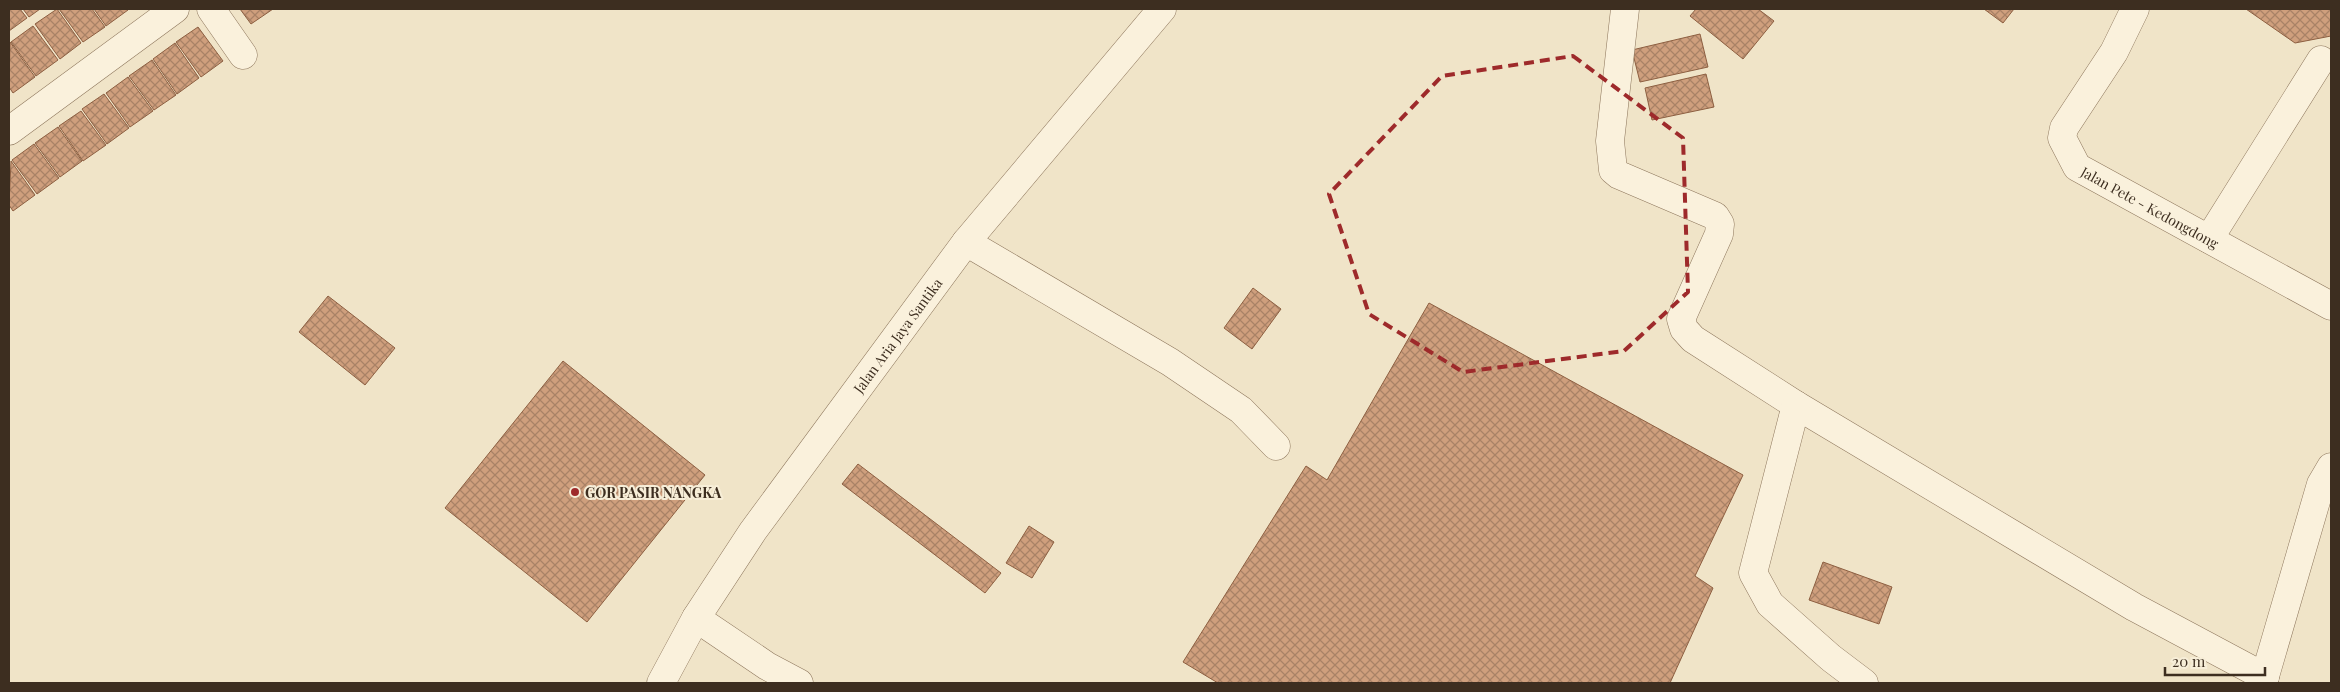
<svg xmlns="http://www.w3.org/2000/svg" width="2340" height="692" font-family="'Playfair Display',serif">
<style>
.building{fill:url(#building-cross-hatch);stroke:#8d5f41}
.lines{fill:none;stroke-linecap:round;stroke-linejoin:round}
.minor-casing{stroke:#8d765c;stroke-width:29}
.minor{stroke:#faf1dc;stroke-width:28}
.marked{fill:none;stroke:#9e2a2b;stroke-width:4;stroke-dasharray:10 6;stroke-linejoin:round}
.poi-dot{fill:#9e2a2b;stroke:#f7eed8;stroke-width:2}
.labels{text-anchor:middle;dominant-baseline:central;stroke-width:4;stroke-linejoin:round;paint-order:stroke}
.street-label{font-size:14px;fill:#3d2e20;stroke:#f7eed8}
.poi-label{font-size:14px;font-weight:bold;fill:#3d2e20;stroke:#f7eed8;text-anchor:start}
</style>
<defs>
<pattern id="building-cross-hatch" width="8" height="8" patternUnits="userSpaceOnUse" patternTransform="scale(1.25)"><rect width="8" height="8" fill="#cf9f7d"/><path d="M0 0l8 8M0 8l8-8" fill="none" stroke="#a98266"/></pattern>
</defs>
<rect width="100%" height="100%" fill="#f0e4c8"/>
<g class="building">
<polygon points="9,9 20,9 27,18 9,31"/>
<polygon points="23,9 40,9 29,17"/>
<polygon points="57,9 81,43 60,59 35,24"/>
<polygon points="59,9 92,9 105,27 83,42"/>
<polygon points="94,9 128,9 128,10 106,26"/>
<polygon points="240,9 273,9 251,24"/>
<polygon points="1696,9 1758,9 1774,21 1743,59 1690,16"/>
<polygon points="1984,9 2014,9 2003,23"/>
<polygon points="2246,9 2331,9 2331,36 2295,43"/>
<polygon points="33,26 58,60 36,76 11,42"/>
<polygon points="198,27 223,61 201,77 176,42"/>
<polygon points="1700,34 1708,67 1640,82 1632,50"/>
<polygon points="10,42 35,77 13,93 9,87"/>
<polygon points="175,43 199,78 177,94 153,59"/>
<polygon points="152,60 176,95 154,110 129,76"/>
<polygon points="1706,74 1714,107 1652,120 1645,88"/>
<polygon points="128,77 153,111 130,127 106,93"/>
<polygon points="104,94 129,128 107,144 82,109"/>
<polygon points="81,111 106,145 83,161 59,126"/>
<polygon points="58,127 82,161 60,177 35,143"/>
<polygon points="34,144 59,178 37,194 12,160"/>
<polygon points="11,161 35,195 13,211 9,205"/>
<polygon points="1253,288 1281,309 1252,349 1224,328"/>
<polygon points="328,296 395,348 365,385 299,332"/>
<polygon points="1429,303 1743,475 1695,576 1713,588 1670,683 1218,683 1183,662 1306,466 1327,480"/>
<polygon points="563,361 705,475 587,622 445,508"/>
<polygon points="858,464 1001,573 985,593 842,484"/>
<polygon points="1029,526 1054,542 1032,578 1006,563"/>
<polygon points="1823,562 1892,587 1879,624 1809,600"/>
</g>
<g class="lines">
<defs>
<g id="minor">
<polyline points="211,9 243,55"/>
<polyline points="1625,9 1610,141 1613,170 1619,175 1715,216 1720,224 1719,234 1681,319 1684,329 1693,339 1796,405 2134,607 2265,677"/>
<path id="s1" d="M 2135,9 L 2114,52 L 2064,128 L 2062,138 L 2077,167 L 2331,306"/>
<polyline points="9,131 175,9"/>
<polyline points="2209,239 2321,60"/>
<polyline points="966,242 1170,362 1241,410 1276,446"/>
<polyline points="1796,405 1753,573 1770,604 1831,658 1864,683"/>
<polyline points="696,618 767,666 799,683"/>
<path id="s2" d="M 661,683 L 696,618 L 753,531 L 966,242 L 1162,9"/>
<polyline points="2263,683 2321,484 2331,467"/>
</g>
</defs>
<use href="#minor" class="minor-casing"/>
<use href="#minor" class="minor"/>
</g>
<path class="marked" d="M 1573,56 L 1683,138 L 1688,292 L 1624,351 L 1463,372 L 1369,314 L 1329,194 L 1442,76 Z"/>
<circle class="poi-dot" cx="575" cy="492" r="5"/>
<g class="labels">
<g class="street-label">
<text stroke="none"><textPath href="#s1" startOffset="265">Jalan Pete - Kedongdong</textPath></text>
<text stroke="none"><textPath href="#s2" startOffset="421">Jalan Aria Jaya Santika</textPath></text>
</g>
<g class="poi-label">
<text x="585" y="492">GOR PASIR NANGKA</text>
</g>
</g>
<rect width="2340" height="692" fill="none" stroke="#3d2e20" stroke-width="20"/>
<path d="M2165 667v8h100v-8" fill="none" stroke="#3d2e20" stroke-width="2.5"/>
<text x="2172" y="667" font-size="15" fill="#3d2e20" stroke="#f7eed8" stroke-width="4" paint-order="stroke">20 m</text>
</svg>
